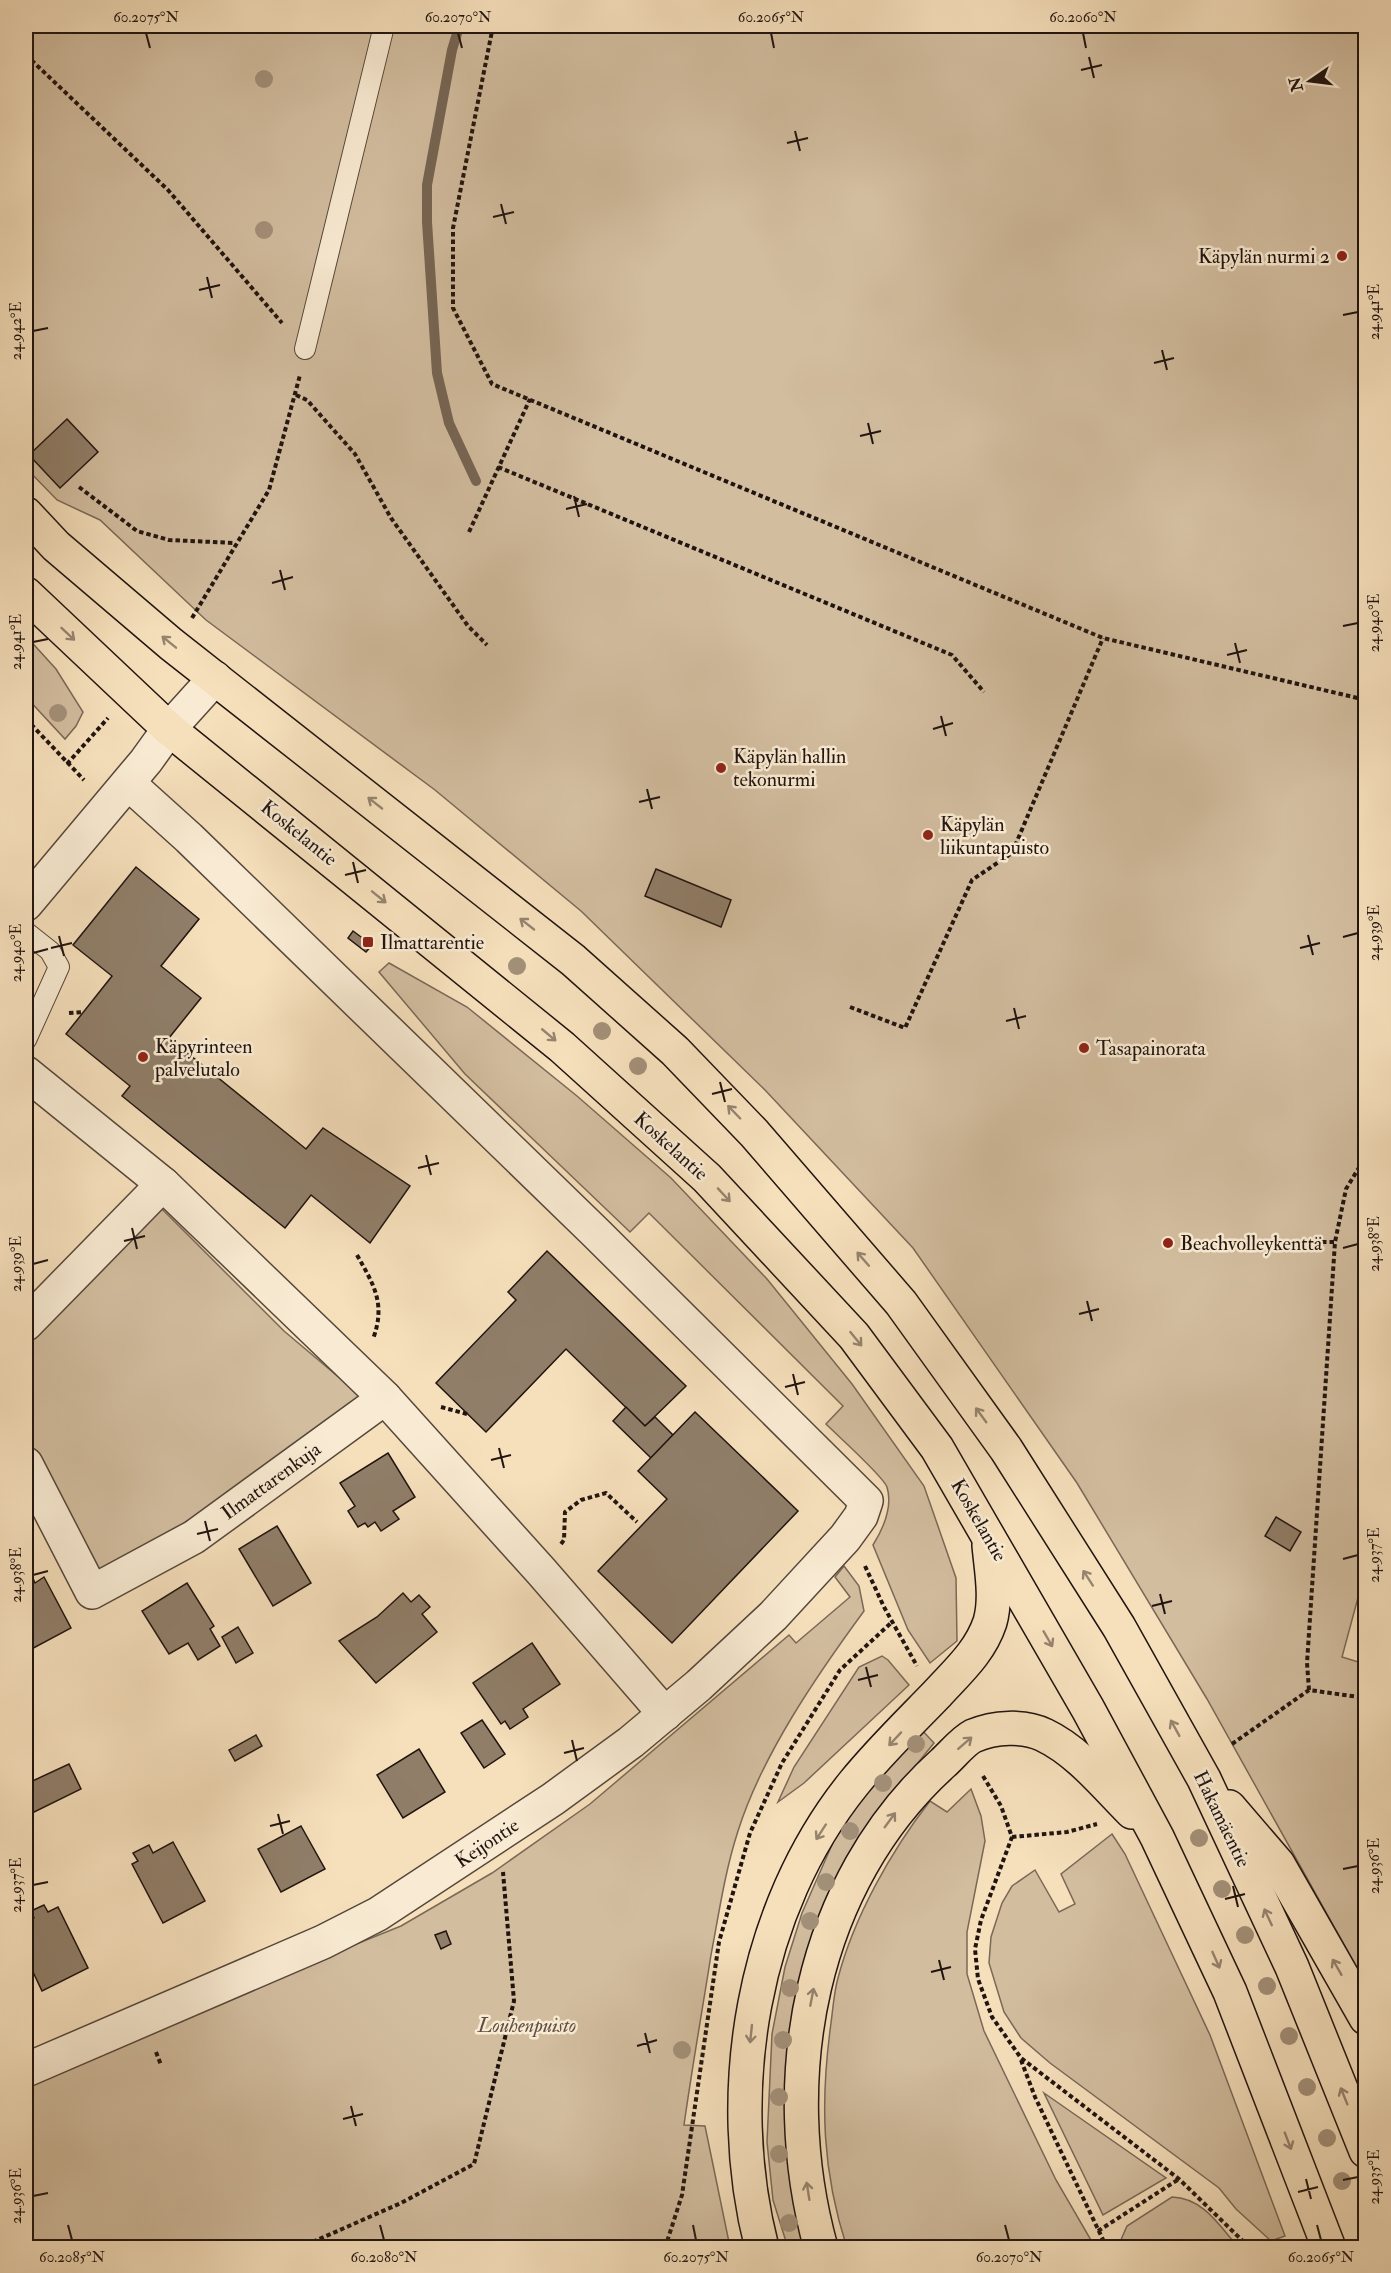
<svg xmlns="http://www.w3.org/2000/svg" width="1391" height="2273" font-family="'IM FELL Double Pica',serif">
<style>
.green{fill:#d2bd9f;stroke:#7a6858;stroke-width:1.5}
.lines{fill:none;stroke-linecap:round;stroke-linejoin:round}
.stream{stroke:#766554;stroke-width:10}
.building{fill:#907e69;stroke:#211410;stroke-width:1.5}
.service-casing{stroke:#56473b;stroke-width:22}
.minor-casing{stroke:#56473b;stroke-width:36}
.primary-casing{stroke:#211410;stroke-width:36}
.path{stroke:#211410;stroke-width:4;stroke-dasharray:4.5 3;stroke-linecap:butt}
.service{stroke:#f9ebd3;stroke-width:20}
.minor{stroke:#f9ebd3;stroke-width:33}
.primary{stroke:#f6e0bc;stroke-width:33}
.tree{fill:#a39079}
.oneway{stroke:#96846f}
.ticks{fill:none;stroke:#211410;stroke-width:2}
.poi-dot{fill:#8f2418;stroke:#f9ebd3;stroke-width:2}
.labels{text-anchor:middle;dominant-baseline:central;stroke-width:5;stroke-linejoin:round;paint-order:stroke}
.poi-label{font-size:20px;fill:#211410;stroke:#f9ebd3;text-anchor:start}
.street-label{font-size:20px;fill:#211410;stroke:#f9ebd3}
.park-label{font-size:20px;font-style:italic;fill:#5f4f42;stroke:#f9ebd3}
.neatline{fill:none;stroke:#211410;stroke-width:2}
.ticks-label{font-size:15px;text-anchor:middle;fill:#211410}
</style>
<rect width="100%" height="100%" fill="#f6e0bc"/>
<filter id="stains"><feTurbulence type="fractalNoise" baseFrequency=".00333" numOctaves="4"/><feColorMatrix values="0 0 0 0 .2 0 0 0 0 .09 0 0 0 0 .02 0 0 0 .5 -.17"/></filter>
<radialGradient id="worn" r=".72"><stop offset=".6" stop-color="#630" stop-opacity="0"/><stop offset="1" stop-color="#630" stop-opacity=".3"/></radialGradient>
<g class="green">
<polygon points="26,26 1365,26 1366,1568 1342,1657 1365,1664 1365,1982 1207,1699 1077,1483 913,1248 765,1090 581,911 435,790 206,620 100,520 57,500 26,468"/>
<polygon points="26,636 56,669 83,712 76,726 65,739 26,697"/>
<path d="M 389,963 L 467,1007 L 577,1096 L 671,1178 L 767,1279 L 852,1384 L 924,1486 L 956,1578 L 957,1641 L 930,1663 L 908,1630 L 873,1545 C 883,1529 893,1507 887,1487 C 884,1477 837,1435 826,1424 L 843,1406 L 649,1213 L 630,1232 L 465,1074 L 379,972 Z"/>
<polygon points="157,1204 284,1331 367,1401 97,1581 26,1443 26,1334"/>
<path d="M 844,1566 L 859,1586 L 864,1611 C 817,1675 762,1755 738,1831 C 725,1871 719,1913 711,1955 C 702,2012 692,2068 684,2125 L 705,2126 L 730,2247 L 26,2248 L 26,2077 L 401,1926 L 492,1873 L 590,1804 L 789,1635 L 796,1643 L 850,1597 L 835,1577 Z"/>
<polygon points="882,1656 888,1660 909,1685 804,1783 778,1802 794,1767 859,1667"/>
<polygon points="919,1727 934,1743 878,1812 817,1924 803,1967 790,2033 787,2141 810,2247 788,2248 773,2200 767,2142 772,2034 785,1967 802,1913 835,1838 873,1776"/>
<path d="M 971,1789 L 981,1816 L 985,1841 L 967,1932 L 967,1974 L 984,2031 L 1056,2180 L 1095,2247 L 847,2248 C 822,2171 820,2103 831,2023 C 833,2008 834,1992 838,1978 C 854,1917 891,1851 930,1801 L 947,1812 Z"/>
<polygon points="1112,1834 1125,1854 1210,2035 1285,2236 1271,2241 1236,2209 1219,2188 1050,2063 1021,2038 1004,2012 989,1963 991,1937 1002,1903 1012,1886 1035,1870 1059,1912 1075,1904 1061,1874"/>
<polygon points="1044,2093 1166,2178 1103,2215"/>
<path d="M 1172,2197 C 1203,2198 1219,2225 1238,2247 L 1121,2247 L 1120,2242 L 1127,2226 Z"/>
</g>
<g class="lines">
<polyline class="stream" points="459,27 452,50 427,185 427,222 437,373 449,423 476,481"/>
</g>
<g class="building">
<polygon points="67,419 98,452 60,488 29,455"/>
<polygon points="136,867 199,919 161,966 201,998 169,1038 306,1149 323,1128 410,1186 370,1243 311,1195 285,1228 122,1096 130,1086 66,1034 112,976 73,945"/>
<polygon points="656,869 731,900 721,927 645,896"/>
<polygon points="353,931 372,945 366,952 348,938"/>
<polygon points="547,1251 686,1386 645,1426 566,1349 486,1432 436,1383 516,1300 508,1292"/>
<polygon points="626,1407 645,1426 655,1417 673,1435 651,1458 613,1421"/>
<polygon points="695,1412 798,1511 672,1643 598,1571 667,1499 638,1471"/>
<polygon points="388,1453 415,1497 393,1511 399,1519 381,1531 375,1522 368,1527 365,1523 358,1527 348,1511 355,1506 340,1483"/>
<polygon points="1276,1517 1301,1532 1290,1551 1265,1536"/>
<polygon points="277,1526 311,1583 273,1606 239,1549"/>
<polygon points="1366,1568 1366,1598 1358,1596"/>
<polygon points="32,1576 35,1583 44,1577 71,1628 26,1652 26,1579"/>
<polygon points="187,1583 214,1626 210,1629 220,1646 198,1660 188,1643 169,1654 142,1611"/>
<polygon points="403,1593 411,1602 419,1595 430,1607 422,1614 437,1632 376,1683 339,1641 377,1617"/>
<polygon points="238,1627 253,1653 236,1663 222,1637"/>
<polygon points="532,1643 560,1684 523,1709 528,1717 510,1729 505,1721 501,1724 473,1683"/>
<polygon points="482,1720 505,1754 484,1768 461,1733"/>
<polygon points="256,1735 262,1746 235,1761 229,1750"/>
<polygon points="419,1749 445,1792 403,1818 377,1775"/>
<polygon points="69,1764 81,1789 26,1816 26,1784"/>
<polygon points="301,1826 325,1869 281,1892 258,1849"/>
<polygon points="173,1842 205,1901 163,1923 132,1864 138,1861 133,1853 149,1845 153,1853"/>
<polygon points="44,1905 48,1912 58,1907 88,1968 42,1991 26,1957 26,1922 34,1918 31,1911"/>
<polygon points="446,1931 451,1944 441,1949 435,1935"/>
</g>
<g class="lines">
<defs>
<g id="service">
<polyline points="305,349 384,26"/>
<polyline points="26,932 50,951 59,967 26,1040"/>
</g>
<g id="minor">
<polyline points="26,904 146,761 169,729 215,678"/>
<polyline points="26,1073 163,1184 385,1398 541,1571 665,1714"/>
<polyline points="26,1324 163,1184"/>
<polyline points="26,1464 92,1592 194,1537 385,1398"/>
<polyline points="26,2070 323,1942 378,1914 553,1799 631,1742 699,1685 773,1616 845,1538 861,1516 866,1501 596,1233 189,838 128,783"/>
</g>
<g id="primary">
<polyline points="26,514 56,546 171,644 573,960 675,1051 754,1133 901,1303 1006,1449 1119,1627 1204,1779 1292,1967 1366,2151"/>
<polyline points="26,594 169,729 562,1047 707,1178 854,1336 937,1448 1088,1709 1157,1837 1230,1992 1329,2248"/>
<polyline points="1229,1807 1278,1864 1366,2018"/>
<path d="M 762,2248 C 722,2093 752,1909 854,1783 C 879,1752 909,1723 937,1694 C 958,1671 980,1652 990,1622 C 997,1598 991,1569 989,1545"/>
<path d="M 821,2248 C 774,2079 810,1883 943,1763 C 952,1755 963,1741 973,1736 C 994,1727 1024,1725 1044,1735 C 1078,1751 1106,1786 1132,1812"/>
</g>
</defs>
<use href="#service" class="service-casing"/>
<use href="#minor" class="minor-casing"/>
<use href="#primary" class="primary-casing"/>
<g class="path">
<polyline points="493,26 453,228 453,308 492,384 1103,638 1366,700"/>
<polyline points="26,55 168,190 282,323"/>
<polyline points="296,395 307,400 355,454 391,518 468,626 487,645"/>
<polyline points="498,467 952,655 984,692"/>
<polyline points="79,487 137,531 169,540 235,543"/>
<polyline points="469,532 530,399"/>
<polyline points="192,618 269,490 300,375"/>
<polyline points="26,719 84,780"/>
<polyline points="67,764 108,718"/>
<polyline points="850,1007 905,1028 972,880 1012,853 1103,638"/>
<polyline points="69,1013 83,1012"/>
<polyline points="1322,1242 1335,1242"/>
<path d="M 357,1255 C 374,1285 386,1304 373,1339"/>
<polyline points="441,1407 467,1414"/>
<polyline points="561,1544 564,1540 565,1512 581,1500 606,1493 637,1522"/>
<polyline points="865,1566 884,1607 917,1666"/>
<polyline points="1309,1690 1307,1663 1335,1242 1346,1189 1366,1156"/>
<polyline points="1232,1744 1309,1690 1366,1698"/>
<polyline points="983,1776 1001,1806 1012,1837 981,1920 975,1949 978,1979 992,2017 1021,2058 1179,2179 1250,2248"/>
<polyline points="1012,1837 1067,1832 1097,1824"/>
<polyline points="156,2052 161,2065"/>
<polyline points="1021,2060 1035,2097 1107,2248"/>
<polyline points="1098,2231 1179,2179"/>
<polyline points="299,2248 401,2203 474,2164 514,2001 503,1872"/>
<polyline points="665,2248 682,2195 719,1942 750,1833 782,1763 840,1670 892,1622"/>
</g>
<use href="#service" class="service"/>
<use href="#minor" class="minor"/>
<use href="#primary" class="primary"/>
</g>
<g class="tree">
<circle cx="264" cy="79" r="9"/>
<circle cx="264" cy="230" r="9"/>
<circle cx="58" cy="713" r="9"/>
<circle cx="517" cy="966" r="9"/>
<circle cx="602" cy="1031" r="9"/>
<circle cx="638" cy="1066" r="9"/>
<circle cx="916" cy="1744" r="9"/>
<circle cx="883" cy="1783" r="9"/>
<circle cx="850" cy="1831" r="9"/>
<circle cx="1199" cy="1838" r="9"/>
<circle cx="826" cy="1882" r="9"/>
<circle cx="1222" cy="1889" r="9"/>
<circle cx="810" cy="1921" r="9"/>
<circle cx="1245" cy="1935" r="9"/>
<circle cx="1267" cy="1986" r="9"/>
<circle cx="790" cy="1988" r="9"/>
<circle cx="1289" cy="2036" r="9"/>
<circle cx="783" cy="2040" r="9"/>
<circle cx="682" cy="2050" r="9"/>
<circle cx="1307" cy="2087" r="9"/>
<circle cx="779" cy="2097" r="9"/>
<circle cx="1327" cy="2138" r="9"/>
<circle cx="779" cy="2154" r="9"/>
<circle cx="1342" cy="2181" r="9"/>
<circle cx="789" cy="2223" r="9"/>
</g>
<defs><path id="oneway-shaft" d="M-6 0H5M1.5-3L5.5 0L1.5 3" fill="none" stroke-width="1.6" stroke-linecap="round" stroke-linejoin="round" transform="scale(1.5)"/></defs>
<g class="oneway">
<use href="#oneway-shaft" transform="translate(68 634) rotate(43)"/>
<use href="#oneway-shaft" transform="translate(169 642) rotate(-141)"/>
<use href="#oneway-shaft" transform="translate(375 803) rotate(-142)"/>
<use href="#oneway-shaft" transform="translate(379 897) rotate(39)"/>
<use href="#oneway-shaft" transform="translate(527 924) rotate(-142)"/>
<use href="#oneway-shaft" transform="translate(549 1035) rotate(40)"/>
<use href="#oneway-shaft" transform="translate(734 1112) rotate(-134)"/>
<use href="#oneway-shaft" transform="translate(724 1195) rotate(47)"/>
<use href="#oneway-shaft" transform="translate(863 1259) rotate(-131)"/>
<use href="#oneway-shaft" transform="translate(856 1339) rotate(51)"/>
<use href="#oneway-shaft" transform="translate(981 1415) rotate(-126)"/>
<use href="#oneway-shaft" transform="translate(1088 1578) rotate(-123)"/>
<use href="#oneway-shaft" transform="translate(1048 1639) rotate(60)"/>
<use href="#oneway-shaft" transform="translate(1175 1728) rotate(-119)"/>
<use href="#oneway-shaft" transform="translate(895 1739) rotate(133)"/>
<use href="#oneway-shaft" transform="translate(965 1743) rotate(-41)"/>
<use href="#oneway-shaft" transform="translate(890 1820) rotate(-54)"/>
<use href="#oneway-shaft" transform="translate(821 1832) rotate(123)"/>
<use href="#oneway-shaft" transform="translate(1268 1917) rotate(-115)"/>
<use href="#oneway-shaft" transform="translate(1216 1960) rotate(66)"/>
<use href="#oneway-shaft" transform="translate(1337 1967) rotate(-120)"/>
<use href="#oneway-shaft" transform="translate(812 1997) rotate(-79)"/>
<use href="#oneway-shaft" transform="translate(751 2034) rotate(96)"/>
<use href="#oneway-shaft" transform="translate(1344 2096) rotate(-112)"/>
<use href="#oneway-shaft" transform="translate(1288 2141) rotate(69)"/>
<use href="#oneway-shaft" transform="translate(808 2191) rotate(-99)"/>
</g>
<path class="ticks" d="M 146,33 L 150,48M 458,33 L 462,48M 771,33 L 774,48M 1083,33 L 1086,48M 1089,57 L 1094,78M 1081,70 L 1102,65M 795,131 L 800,151M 787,143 L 808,138M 501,204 L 506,224M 493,217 L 514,212M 207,277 L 212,298M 199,290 L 220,285M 1343,315 L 1358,312M 33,331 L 48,328M 1162,350 L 1167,370M 1154,363 L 1174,358M 868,423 L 873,444M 860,436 L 881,431M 574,496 L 579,517M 566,509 L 587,504M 280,570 L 285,590M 272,583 L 293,577M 1343,626 L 1358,623M 33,642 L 48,639M 1235,643 L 1240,663M 1227,655 L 1247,650M 941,716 L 946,736M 933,729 L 953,723M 647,789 L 652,809M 639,802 L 660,797M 353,862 L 358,883M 345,875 L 366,870M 1308,935 L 1313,955M 59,936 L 64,956M 1343,937 L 1358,933M 51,948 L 72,943M 1300,948 L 1320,943M 33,953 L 48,949M 1014,1008 L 1019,1029M 1006,1021 L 1026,1016M 720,1082 L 725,1102M 712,1094 L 732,1089M 426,1155 L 431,1175M 418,1168 L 439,1163M 132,1228 L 137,1249M 124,1241 L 145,1236M 1343,1248 L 1358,1244M 33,1264 L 48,1260M 1087,1301 L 1092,1321M 1079,1314 L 1099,1309M 793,1374 L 798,1395M 785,1387 L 805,1382M 499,1448 L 504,1468M 491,1460 L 511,1455M 205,1521 L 210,1541M 197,1534 L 218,1529M 1343,1559 L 1358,1555M 33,1575 L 48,1571M 1160,1594 L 1165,1614M 1152,1606 L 1172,1601M 866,1667 L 871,1687M 858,1680 L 878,1675M 572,1740 L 577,1761M 564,1753 L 584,1748M 278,1814 L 283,1834M 270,1826 L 290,1821M 1343,1869 L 1358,1866M 33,1885 L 48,1882M 1233,1886 L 1238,1907M 1225,1899 L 1245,1894M 939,1960 L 944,1980M 931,1972 L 951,1967M 645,2033 L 650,2053M 637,2046 L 657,2040M 351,2106 L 356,2126M 343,2119 L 363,2114M 1306,2179 L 1311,2199M 1343,2180 L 1358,2177M 1298,2192 L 1318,2187M 33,2196 L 48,2193M 68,2225 L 72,2240M 380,2225 L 384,2240M 693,2225 L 696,2240M 1005,2225 L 1009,2240M 1317,2225 L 1321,2240"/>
<g class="poi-dot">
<circle cx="1342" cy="256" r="6"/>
<circle cx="721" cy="768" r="6"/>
<circle cx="928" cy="835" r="6"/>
<rect x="362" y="936" width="12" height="12" rx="3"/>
<circle cx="1084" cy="1048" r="6"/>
<circle cx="143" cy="1057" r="6"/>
<circle cx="1168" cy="1243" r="6"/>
</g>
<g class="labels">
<g class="poi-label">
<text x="1330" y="256" text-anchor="end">Käpylän nurmi 2</text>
<text x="733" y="756">Käpylän hallin<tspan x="733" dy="23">tekonurmi</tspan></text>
<text x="940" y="824">Käpylän<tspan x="940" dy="23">liikuntapuisto</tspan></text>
<text x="380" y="942">Ilmattarentie</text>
<text x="155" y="1046">Käpyrinteen<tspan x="155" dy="23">palvelutalo</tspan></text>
<text x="1096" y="1048">Tasapainorata</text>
<text x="1180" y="1243">Beachvolleykenttä</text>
</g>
<g class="street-label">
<text transform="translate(299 833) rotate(39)">Koskelantie</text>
<text transform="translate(671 1146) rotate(42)">Koskelantie</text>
<text transform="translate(271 1481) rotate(-36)">Ilmattarenkuja</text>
<text transform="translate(979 1520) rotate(60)">Koskelantie</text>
<text transform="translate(1222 1819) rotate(64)">Hakamäentie</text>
<text transform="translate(487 1843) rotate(-34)">Keijontie</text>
</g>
<g class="park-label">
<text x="527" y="2025">Louhenpuisto</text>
</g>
</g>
<rect width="1391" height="2273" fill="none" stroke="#f6e0bc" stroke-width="66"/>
<g transform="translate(1310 81) rotate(256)" stroke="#f9ebd3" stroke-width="4.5" paint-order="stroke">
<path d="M0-4.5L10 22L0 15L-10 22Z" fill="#211410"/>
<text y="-9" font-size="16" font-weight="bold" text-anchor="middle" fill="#211410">N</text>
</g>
<rect x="33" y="33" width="1325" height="2207" class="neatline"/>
<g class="ticks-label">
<text x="146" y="22">60.2075°N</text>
<text x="458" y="22">60.2070°N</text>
<text x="771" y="22">60.2065°N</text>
<text x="1083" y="22">60.2060°N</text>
<text transform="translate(1374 312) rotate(-90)" y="5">24.941°E</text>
<text transform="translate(16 331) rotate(-90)" y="5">24.942°E</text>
<text transform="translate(1374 623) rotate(-90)" y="5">24.940°E</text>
<text transform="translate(16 642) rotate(-90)" y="5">24.941°E</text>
<text transform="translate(1374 933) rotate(-90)" y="5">24.939°E</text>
<text transform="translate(16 953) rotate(-90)" y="5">24.940°E</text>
<text transform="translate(1374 1244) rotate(-90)" y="5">24.938°E</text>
<text transform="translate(16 1264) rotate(-90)" y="5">24.939°E</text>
<text transform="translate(1374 1555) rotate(-90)" y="5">24.937°E</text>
<text transform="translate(16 1575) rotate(-90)" y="5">24.938°E</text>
<text transform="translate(1374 1866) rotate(-90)" y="5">24.936°E</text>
<text transform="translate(16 1885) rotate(-90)" y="5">24.937°E</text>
<text transform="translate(1374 2177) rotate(-90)" y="5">24.935°E</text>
<text transform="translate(16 2196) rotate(-90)" y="5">24.936°E</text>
<text x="72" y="2262">60.2085°N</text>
<text x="384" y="2262">60.2080°N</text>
<text x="696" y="2262">60.2075°N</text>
<text x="1009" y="2262">60.2070°N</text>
<text x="1321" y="2262">60.2065°N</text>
</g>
<rect width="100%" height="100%" filter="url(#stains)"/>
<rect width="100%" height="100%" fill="url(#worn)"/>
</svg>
